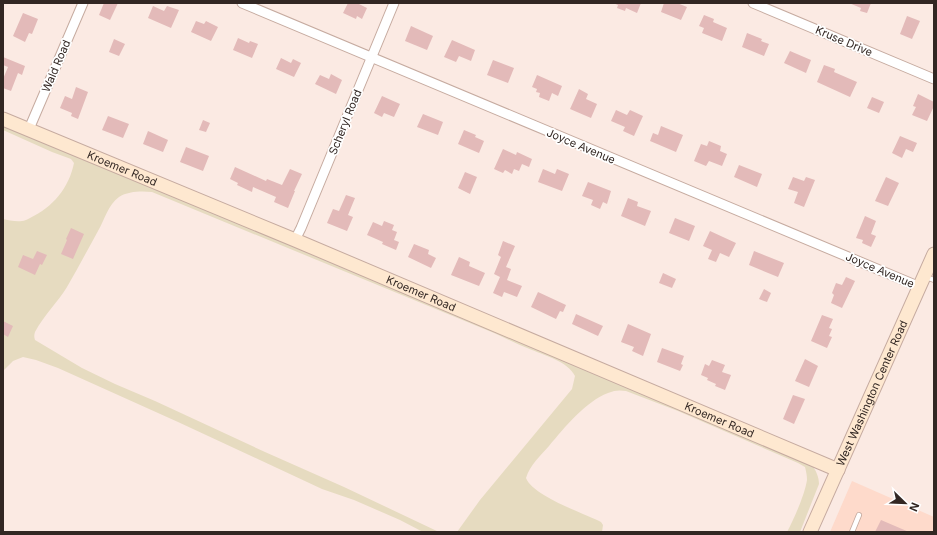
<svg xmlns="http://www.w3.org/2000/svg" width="937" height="535" font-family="Inter,sans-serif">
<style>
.built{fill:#fedacb}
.green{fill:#e6dbc0}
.building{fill:#e3bab9}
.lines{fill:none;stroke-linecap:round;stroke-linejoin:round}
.lane-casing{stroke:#c6aba0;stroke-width:6}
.street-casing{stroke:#c6aba0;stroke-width:11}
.secondary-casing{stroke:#c6aba0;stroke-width:15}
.lane{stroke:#fff;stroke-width:4.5}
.street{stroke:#fff;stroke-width:9}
.secondary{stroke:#fee8d0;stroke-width:13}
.labels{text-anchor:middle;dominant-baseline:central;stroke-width:3.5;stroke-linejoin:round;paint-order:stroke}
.street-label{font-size:11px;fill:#322723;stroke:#fff}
</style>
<rect width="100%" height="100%" fill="#fbeae3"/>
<polygon class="built" points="852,481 934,517 934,532 830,532"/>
<path class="green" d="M 3,124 L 459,315 L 811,464 C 816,470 819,477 819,484 L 800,532 L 787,532 C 794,519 805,494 807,480 C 807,475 806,471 805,467 L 798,463 L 678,411 L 626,391 C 620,390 615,390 608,393 C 585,402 565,427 549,446 C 541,455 530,465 526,478 C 533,496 583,513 601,522 L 603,525 L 602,532 L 457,532 L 480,500 L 572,389 L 575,376 C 567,361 546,356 532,350 C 519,345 507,339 494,333 L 152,192 C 142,191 128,191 119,197 C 108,205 105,219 98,231 C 88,249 78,268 67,287 C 58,302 44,315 35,332 C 34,335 34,337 35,340 L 82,368 L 115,384 L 155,401 L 265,452 L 344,487 L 439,532 L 423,532 L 400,520 L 354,500 L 322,489 L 178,422 L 58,368 L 36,360 L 23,357 L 13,361 L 3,371 L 3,219 C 8,220 16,222 22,221 C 24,221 28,219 30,218 C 53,207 69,188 74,163 L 71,159 L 52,152 L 3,130 Z"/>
<g class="building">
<polygon points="104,3 118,3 110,20 99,15"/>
<polygon points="348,3 357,3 367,8 362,19 357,16 356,19 343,13"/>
<polygon points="613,3 641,3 637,13 626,8 625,11 617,8 618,5"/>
<polygon points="664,3 677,3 687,7 681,20 661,12"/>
<polygon points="849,3 871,3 867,13 860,11 861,8"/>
<polygon points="153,6 164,11 167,6 179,10 171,28 148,18"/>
<polygon points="23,13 38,19 32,34 29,33 25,42 13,36"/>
<polygon points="704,15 714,19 713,22 727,28 722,41 702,33 704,28 699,26"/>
<polygon points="907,16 920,21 912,39 900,34"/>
<polygon points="196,21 204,24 206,21 218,27 211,41 191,32"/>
<polygon points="411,26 433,36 427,50 405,41"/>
<polygon points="747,33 762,39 761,41 769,44 764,56 742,47"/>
<polygon points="238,38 249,43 250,41 258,44 252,58 233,50"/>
<polygon points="114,39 125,44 119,56 109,52"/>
<polygon points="452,40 475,50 471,61 459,56 456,62 444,57"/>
<polygon points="790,51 811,60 806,73 784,63"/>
<polygon points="3,57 25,66 22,75 18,73 11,91 3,88 3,79 8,67 3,65"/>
<polygon points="281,58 291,63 293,59 301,63 294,77 276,69"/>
<polygon points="493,60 514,68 508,83 487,75"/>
<polygon points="824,65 835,69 834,72 857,82 850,97 817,82"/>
<polygon points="331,74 342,80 336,94 315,84 320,75 329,79"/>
<polygon points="537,75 562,86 558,96 552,93 549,101 539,97 540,93 536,92 537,89 532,87"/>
<polygon points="76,87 88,92 78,119 71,116 72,113 60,108 65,96 72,99"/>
<polygon points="579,89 588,94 586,99 597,104 591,118 570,109"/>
<polygon points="918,94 934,102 934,106 927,121 912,115 916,107 913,106"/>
<polygon points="382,96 400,104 394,117 384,113 382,117 374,113"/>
<polygon points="872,97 884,102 879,113 867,108"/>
<polygon points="616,110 627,115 630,110 643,116 634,136 623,131 625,127 611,121"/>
<polygon points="423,114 443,122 438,135 417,127"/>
<polygon points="108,116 129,124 123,138 102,130"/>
<polygon points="203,120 210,123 206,132 199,130"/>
<polygon points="661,126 683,135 676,152 650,141 653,133 658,135"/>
<polygon points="464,130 476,135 475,137 484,141 479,153 458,144"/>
<polygon points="148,131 168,140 163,152 143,144"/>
<polygon points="900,136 917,143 913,152 906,149 902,158 892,153"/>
<polygon points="709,141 721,146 720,151 727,154 722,166 709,161 706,166 694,161 701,144 707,146"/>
<polygon points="186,147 209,156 203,171 180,162"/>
<polygon points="503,149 516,155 517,152 532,159 529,167 522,164 519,171 514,169 512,174 505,170 503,173 494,169"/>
<polygon points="739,165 762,174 757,187 734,177"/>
<polygon points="235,167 266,181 267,179 282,185 290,169 302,174 294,191 295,191 288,208 274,202 276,197 253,187 252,192 237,185 238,183 230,179"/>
<polygon points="543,169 555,174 557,169 569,174 562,191 538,182"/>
<polygon points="465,172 477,177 470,194 458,188"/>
<polygon points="793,177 804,181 806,177 815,180 804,207 794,203 798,192 788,189"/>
<polygon points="886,177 899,183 888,206 875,201"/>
<polygon points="588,182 611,191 607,204 603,202 600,209 591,205 593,200 582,196"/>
<polygon points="346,195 355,198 348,215 353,217 347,231 327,223 333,209 339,211"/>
<polygon points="628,198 638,202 637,206 651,211 645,226 621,216"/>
<polygon points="865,216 876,221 871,234 876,236 871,247 862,243 863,240 856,238"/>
<polygon points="675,218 695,226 689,241 669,233"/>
<polygon points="384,221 394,225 392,230 397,232 394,240 399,242 396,250 382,244 383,242 367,235 373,222 382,226"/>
<polygon points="71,228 84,234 73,259 61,254 67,240 66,239"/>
<polygon points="710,231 736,243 729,257 720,253 716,262 708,259 712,250 703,246"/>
<polygon points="503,241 515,246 506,267 511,269 507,280 522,286 517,297 504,292 502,297 493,293 500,277 494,274 501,257 498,255"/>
<polygon points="414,244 429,250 428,254 436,258 431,268 408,257"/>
<polygon points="37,251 47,255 42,265 40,264 35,275 18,267 23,255 33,259"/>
<polygon points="754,251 784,263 778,277 749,265"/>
<polygon points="459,257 470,262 469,266 485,273 479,286 451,275"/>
<polygon points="663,273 676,279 672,288 659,283"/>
<polygon points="846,277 855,281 842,308 831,303 834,295 832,293 836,283 842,285"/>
<polygon points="764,289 771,293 767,302 759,299"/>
<polygon points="538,292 566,305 563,312 560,311 556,319 531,307"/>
<polygon points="576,314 603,326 598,336 572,324"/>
<polygon points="822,315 833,319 829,328 832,329 829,336 832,337 827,348 811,341"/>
<polygon points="3,321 13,326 8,337 3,334"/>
<polygon points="628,324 651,334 643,356 632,351 634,347 621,342"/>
<polygon points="662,348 684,356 681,364 683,365 680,371 657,362"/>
<polygon points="805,359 818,366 809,387 795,381"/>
<polygon points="712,360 725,365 722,372 731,375 725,390 715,386 716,384 707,380 708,378 701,375 705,364 709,366"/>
<polygon points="793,395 805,399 794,424 783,419"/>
<polygon points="881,520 909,532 875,532"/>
</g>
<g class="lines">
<defs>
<g id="lane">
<polyline points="926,277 934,280"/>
<polyline points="852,532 859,515"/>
</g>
<g id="street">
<polyline points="242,3 920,287"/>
<polyline points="753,3 934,79"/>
<polyline points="29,129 83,3"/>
<polyline points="295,240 301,228 394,3"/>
</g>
<g id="secondary">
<path id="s1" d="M 3,119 L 295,240 L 838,470"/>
<path id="s2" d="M 810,532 L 934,254"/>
</g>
</defs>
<use href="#lane" class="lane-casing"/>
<use href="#street" class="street-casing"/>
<use href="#secondary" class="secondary-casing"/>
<use href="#lane" class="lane"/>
<use href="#street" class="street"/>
<use href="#secondary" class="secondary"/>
</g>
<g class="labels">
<g class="street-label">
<text transform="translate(844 41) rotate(23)">Kruse Drive</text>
<text transform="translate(56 66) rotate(-67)">Wald Road</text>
<text transform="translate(345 122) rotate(-68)">Scheryl Road</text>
<text transform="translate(581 146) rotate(23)">Joyce Avenue</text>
<text stroke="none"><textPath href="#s1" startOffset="129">Kroemer Road</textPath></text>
<text transform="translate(880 270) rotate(23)">Joyce Avenue</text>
<text stroke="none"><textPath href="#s1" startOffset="453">Kroemer Road</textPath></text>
<text stroke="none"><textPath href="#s2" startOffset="152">West Washington Center Road</textPath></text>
<text stroke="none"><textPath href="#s1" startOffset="777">Kroemer Road</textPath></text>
</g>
</g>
<rect width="937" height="535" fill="none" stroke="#322723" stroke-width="8"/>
<g transform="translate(905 503) rotate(113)" stroke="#ffffff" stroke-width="3" paint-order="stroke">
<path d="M0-3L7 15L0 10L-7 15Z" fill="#322723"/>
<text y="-6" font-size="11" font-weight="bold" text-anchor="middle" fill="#322723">N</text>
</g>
</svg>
